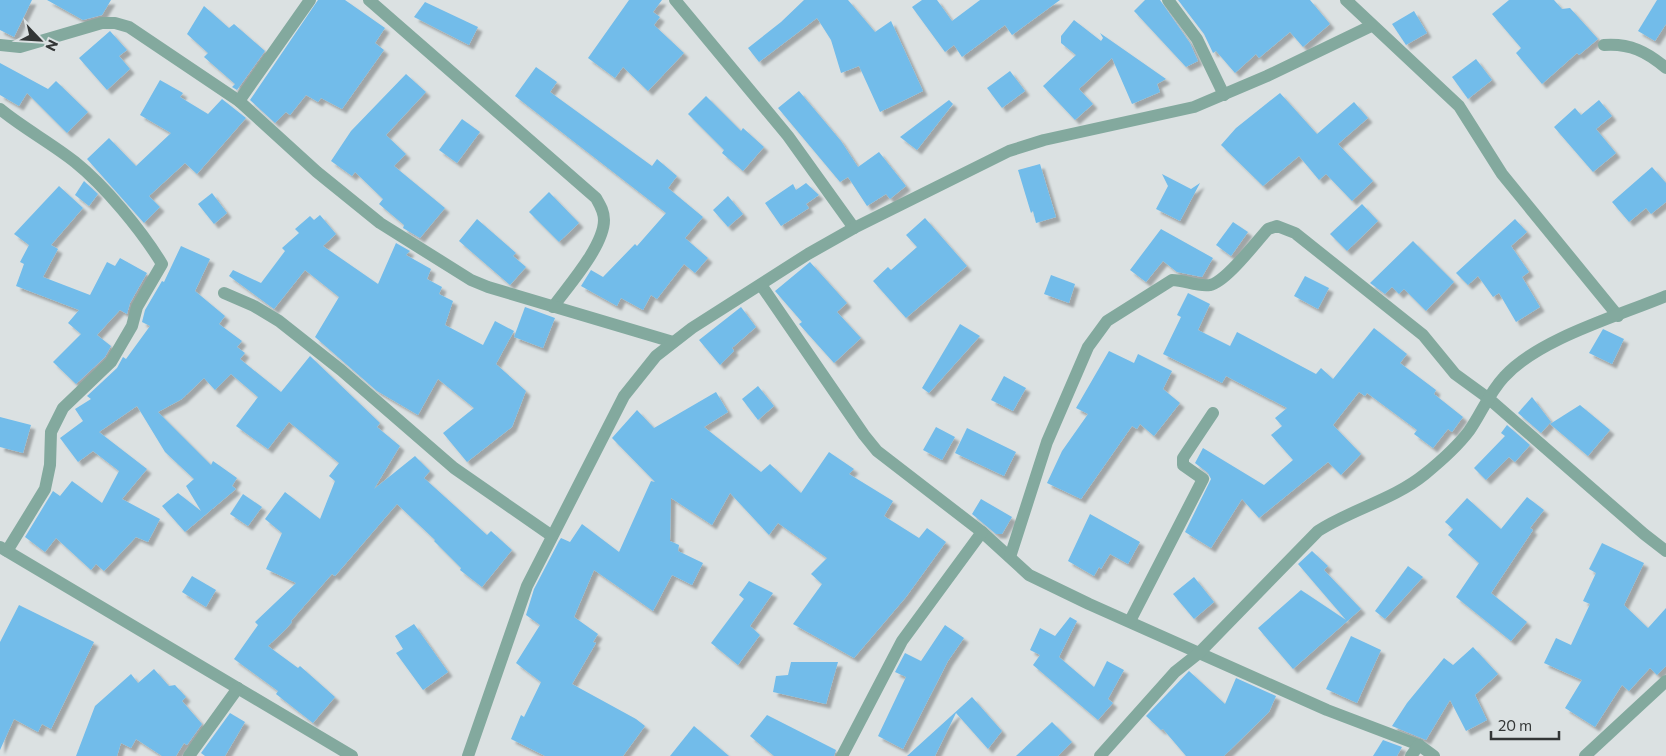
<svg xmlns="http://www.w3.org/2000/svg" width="1666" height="756" font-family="Commissioner,sans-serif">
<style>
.building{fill:#72bcea;filter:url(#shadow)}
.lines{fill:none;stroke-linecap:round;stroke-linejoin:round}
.minor{stroke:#83a99e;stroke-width:12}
</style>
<defs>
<filter id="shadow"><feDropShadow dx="4.5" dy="4.5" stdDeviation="1" flood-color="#0004"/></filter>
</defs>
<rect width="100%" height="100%" fill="#dbe1e2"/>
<g class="building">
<polygon points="0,0 32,0 14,37 0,30"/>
<polygon points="47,0 111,0 102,15 83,20"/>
<polygon points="318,0 345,0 385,28 375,43 384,50 342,109 321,98 318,102 306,95 290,115 286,112 275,123 250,100"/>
<polygon points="629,0 662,0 653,12 660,17 654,25 684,53 648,91 623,67 615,78 588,58"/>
<polygon points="804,0 848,0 875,32 891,21 923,91 880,112 859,66 841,73 831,40 817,18 759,62 748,48 781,22"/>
<polygon points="922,0 937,0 952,21 980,0 1060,0 1012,35 1005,25 962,57 954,45 945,52 912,7"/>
<polygon points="1145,0 1160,0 1190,43 1198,61 1186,67 1134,11"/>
<polygon points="1178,0 1310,0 1330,24 1303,47 1290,32 1259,58 1256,54 1235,73 1216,51 1213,53 1204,34"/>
<polygon points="1509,0 1554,0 1562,9 1570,8 1598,39 1579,55 1577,53 1542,84 1516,53 1521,48 1492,14"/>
<polygon points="1657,0 1666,0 1666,24 1655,41 1638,31"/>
<polygon points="425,2 478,27 469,45 414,17"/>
<polygon points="204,6 229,28 234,24 265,51 237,90 232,87 235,84 204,57 208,53 187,34"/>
<polygon points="1414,11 1427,33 1406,45 1392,24"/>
<polygon points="1074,20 1101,41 1103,38 1100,33 1166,79 1157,84 1160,92 1132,104 1112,58 1079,89 1093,104 1075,120 1043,86 1076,55 1061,43 1061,36"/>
<polygon points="110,31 127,50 119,56 130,69 107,90 79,58"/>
<polygon points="1476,59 1492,80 1468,99 1452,77"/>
<polygon points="0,63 48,89 56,81 88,112 67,133 27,93 19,106 0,95"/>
<polygon points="536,67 557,82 550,92 652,166 657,159 677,176 668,188 703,217 685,238 708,258 695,273 684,264 657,299 651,295 643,310 621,298 617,306 581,286 591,270 603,277 635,244 637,246 666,213 515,96"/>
<polygon points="1010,71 1025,91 1002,108 987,88"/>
<polygon points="406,74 426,92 386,135 406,154 394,166 445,208 420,238 403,228 404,225 379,204 383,199 355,172 352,176 331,161 351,131"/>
<polygon points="160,80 183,93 180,97 208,114 222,99 246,118 197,174 185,163 149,196 160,207 144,223 87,159 109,138 136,166 171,133 140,115"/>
<polygon points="799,91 841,141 858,167 879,152 906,186 890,199 886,194 867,206 848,177 840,182 778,108"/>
<polygon points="1280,93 1317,134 1354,102 1368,118 1338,144 1373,181 1352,201 1326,174 1319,180 1299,156 1263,186 1221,145 1236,128"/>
<polygon points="706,96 741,131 743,128 764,147 743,171 722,153 724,150 688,114"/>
<polygon points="949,100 953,104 917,150 900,137"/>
<polygon points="1599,100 1612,116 1596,129 1616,153 1593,172 1554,127 1575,108 1581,115"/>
<polygon points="462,119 480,132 457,163 439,150"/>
<polygon points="1040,164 1056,217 1036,223 1033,211 1031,213 1018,170"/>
<polygon points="1652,167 1666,183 1666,202 1651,214 1646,208 1629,222 1612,202"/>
<polygon points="1162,174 1191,189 1200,183 1180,221 1156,209 1168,186"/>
<polygon points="84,181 98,194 89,206 75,195"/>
<polygon points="806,183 819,195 806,204 809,208 781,226 765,203 793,184 796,190"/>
<polygon points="59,186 83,208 51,245 58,249 43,277 90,295 107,262 115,266 120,258 147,273 130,303 127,314 120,310 97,335 111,346 105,357 76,384 53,362 81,334 68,323 79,310 16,286 24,264 20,262 29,245 14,234"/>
<polygon points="549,192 579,223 559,242 529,212"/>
<polygon points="212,193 227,213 214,224 198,204"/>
<polygon points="728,196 743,214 728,227 713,210"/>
<polygon points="1362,204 1378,221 1347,251 1330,234"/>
<polygon points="320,215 336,234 323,246 378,284 396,243 410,251 406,255 431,269 427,279 442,287 439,294 453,301 445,325 483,345 495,321 514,331 496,364 526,391 512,427 467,462 443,433 474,408 438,379 418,415 377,391 315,337 339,297 305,270 274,309 229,276 233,270 261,283 285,251 282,248 299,233 295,229 310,216 314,220"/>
<polygon points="925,218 967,266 906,318 873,281 888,267 891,270 917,247 906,235"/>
<polygon points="477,219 516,253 513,256 526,267 510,285 459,241"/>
<polygon points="1515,219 1527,232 1511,246 1529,272 1522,277 1540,307 1516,322 1499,293 1493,297 1478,276 1468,285 1456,273"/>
<polygon points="1233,222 1248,232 1231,256 1216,245"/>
<polygon points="1161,229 1213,258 1202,277 1177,272 1163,261 1146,282 1130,270"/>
<polygon points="1413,241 1454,282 1426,311 1404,289 1399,294 1392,287 1385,294 1370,283"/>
<polygon points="181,246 210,259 195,291 225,316 219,324 242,341 237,347 245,353 240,359 281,392 310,356 380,423 377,427 400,446 374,489 415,456 430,471 424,478 487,535 491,531 512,550 482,587 460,570 461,568 434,541 435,540 397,504 335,576 332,574 291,621 292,622 285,630 268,646 298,668 300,666 335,697 313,723 276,694 278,691 234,659 258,625 255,622 296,583 266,569 282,533 265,519 285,492 320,519 335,481 329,476 339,463 289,422 268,449 236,426 258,397 231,374 215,390 204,378 182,399 158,412 211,465 213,461 237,478 232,486 236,489 185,532 162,506 178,493 201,511 186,486 194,479 165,452 137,406 99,432 147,469 122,499 160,519 148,542 136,537 104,571 96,564 91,570 56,538 45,552 25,537 53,491 60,496 72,481 102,503 119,471 93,451 78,462 60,438 83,421 75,409 91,399 87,396 117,368 123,357 126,359 150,326 142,322 145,310 162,281 164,282"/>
<polygon points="810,262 847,303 837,312 861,338 834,363 799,324 802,322 775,291"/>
<polygon points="1051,275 1075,284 1069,303 1044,294"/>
<polygon points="1305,276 1329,288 1318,309 1294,296"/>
<polygon points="1188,293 1210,304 1198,330 1230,346 1237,332 1316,374 1321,368 1333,379 1374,328 1407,354 1400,363 1436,390 1434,394 1463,417 1452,432 1448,429 1433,448 1414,434 1417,430 1367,393 1365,396 1359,392 1333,425 1361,454 1341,475 1328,462 1259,518 1242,499 1211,548 1185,532 1211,479 1208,473 1195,463 1203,448 1264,485 1293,460 1271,435 1282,426 1275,418 1287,408 1226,376 1222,383 1163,354 1181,317 1177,315"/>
<polygon points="525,307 555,318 543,348 514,337"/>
<polygon points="741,307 756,327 732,348 734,351 720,365 699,340"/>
<polygon points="960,324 980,336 929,393 922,388"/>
<polygon points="1603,329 1624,339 1612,364 1589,353"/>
<polygon points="1109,351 1134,363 1138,354 1172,371 1163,389 1180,403 1154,436 1140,424 1137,429 1132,426 1081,499 1047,483 1062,451 1088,414 1076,408"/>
<polygon points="1004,376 1026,388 1013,411 991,400"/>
<polygon points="758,386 774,406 758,420 742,399"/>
<polygon points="716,392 728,412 704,427 761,472 770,464 801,493 829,452 854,469 849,474 893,501 884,516 919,538 927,528 946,542 906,597 854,658 793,624 822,584 811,574 827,558 778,523 769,535 730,493 712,525 671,498 670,541 679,545 678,551 703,563 692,585 672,575 653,611 594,570 574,617 598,634 593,642 596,643 572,684 636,719 645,726 623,756 545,756 511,739 521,715 524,717 541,682 516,663 540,625 526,615 534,589 559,541 561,538 570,542 582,524 619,552 651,481 655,482 612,438 637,410 654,428"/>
<polygon points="1532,397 1551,422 1541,433 1518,413"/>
<polygon points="1580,405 1610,430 1588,456 1550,424"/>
<polygon points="0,417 31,425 23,453 0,447"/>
<polygon points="1507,425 1530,445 1515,462 1509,457 1486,480 1474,468 1505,436 1501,433"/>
<polygon points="936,427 955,437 942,460 923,450"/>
<polygon points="967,428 1016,452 1004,476 955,453"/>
<polygon points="243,494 262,507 248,526 230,514"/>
<polygon points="1527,497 1544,510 1530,528 1533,530 1491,593 1527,622 1511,641 1456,597 1479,563 1448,535 1453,529 1445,522 1467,498 1501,529"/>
<polygon points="981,499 1012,517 1002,534 996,534 972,514"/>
<polygon points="1090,514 1140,542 1128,564 1110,554 1101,569 1099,567 1094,576 1068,561"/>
<polygon points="1602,543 1644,563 1624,605 1648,628 1666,608 1666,666 1657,675 1650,668 1629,691 1622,685 1595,727 1565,708 1582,680 1544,663 1556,638 1571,645 1590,604 1583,601 1596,573 1589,569"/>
<polygon points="1312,551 1328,566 1324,570 1361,609 1293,669 1258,628 1301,590 1346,620 1298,564"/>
<polygon points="1408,566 1423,577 1385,619 1375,611"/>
<polygon points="192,576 216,590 206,607 182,592"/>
<polygon points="1194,577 1214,602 1194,619 1173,594"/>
<polygon points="749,581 773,593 750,626 760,635 738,665 711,643 744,599 739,595"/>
<polygon points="19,605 94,642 51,729 42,724 38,732 14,719 0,750 0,642"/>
<polygon points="1070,617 1077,621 1059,657 1094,687 1107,661 1124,670 1108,699 1113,703 1098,720 1033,665 1040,655 1030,650 1040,628 1055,636"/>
<polygon points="414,624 448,672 423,690 396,653 403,649 395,636"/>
<polygon points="945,625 964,638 948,661 903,749 878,736 906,677 895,672 905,653 921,661"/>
<polygon points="1351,636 1381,650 1357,703 1326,689"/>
<polygon points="1473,647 1498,674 1475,695 1487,720 1466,731 1450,700 1426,740 1392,726 1407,703 1444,658 1453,665"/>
<polygon points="791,662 838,662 826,704 773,692 776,676 788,675"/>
<polygon points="154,669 169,686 175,685 186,697 182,701 202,724 187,745 184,743 176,756 162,756 136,739 131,748 121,743 117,756 76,756 95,706 131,674 138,683"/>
<polygon points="1189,671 1225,704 1236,678 1276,696 1269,712 1224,756 1186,756 1163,729 1161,730 1146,716"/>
<polygon points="972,697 1002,731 988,749 956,713 935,756 907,756"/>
<polygon points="230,713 245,722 225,756 205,756 201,753"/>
<polygon points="767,715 836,750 834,756 774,756 750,736"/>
<polygon points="1052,722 1072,742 1058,756 1016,756"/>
<polygon points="694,726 729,756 670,756"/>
<polygon points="1383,740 1402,747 1397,756 1373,756"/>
</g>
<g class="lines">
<g class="minor">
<path d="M 369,0 L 596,198 C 600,205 604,211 604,220 C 604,246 568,286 553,307"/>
<polyline points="675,0 788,136 854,228"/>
<polyline points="1168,0 1197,39 1224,95"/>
<polyline points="1346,0 1459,106 1502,174 1618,316"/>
<polyline points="0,45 20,47 102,23 115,23 129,27 239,101 317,172 380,223 471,280 488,287 673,342"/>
<path d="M 1604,45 C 1630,43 1647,52 1666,68"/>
<polyline points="239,101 310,0"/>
<path d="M 0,109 C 23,128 51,143 75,162 C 105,186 142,231 162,264 L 137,307 L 132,326 L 111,362 L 63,408 L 51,432 L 50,465 L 45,489 L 7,551"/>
<polyline points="761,285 864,435 877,451 982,532 1029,575 1089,604 1327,710 1419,745 1434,756"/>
<polyline points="224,293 254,306 279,321 341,370 454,468 552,536"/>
<polyline points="0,547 352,756"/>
<path d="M 1010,557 L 1047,442 L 1088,347 L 1107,321 L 1172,280 C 1185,280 1197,287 1210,285 C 1226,282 1256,242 1268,229 L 1277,226 L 1295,233 L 1423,335 L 1455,374 L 1488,398 L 1644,534 L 1666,551"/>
<polyline points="1130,621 1203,479 1183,465 1183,458 1213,413"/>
<polyline points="189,756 238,688"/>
<polyline points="468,756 527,586 624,396 656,356 692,328 808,254 854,228 1009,151 1044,140 1194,107 1267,76 1371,26"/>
<polyline points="842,756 902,641 982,532"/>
<path d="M 1100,756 L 1175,672 L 1199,653 L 1318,531 C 1352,509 1393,500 1425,474 C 1441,461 1457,447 1469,431 C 1481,414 1489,393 1504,377 C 1538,339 1618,316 1666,296"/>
<polyline points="1411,756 1419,745"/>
<polyline points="1585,756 1666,681"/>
</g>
</g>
<g transform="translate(40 40) rotate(115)" stroke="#dbe1e2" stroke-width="4" paint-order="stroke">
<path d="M0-4L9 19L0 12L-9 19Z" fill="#333636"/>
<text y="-8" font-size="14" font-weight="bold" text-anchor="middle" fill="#333636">N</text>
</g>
<path d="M1491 731v8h68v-8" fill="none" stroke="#333636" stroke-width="2.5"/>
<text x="1498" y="731" font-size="15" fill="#333636" stroke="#dbe1e2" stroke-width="4" paint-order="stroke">20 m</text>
</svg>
